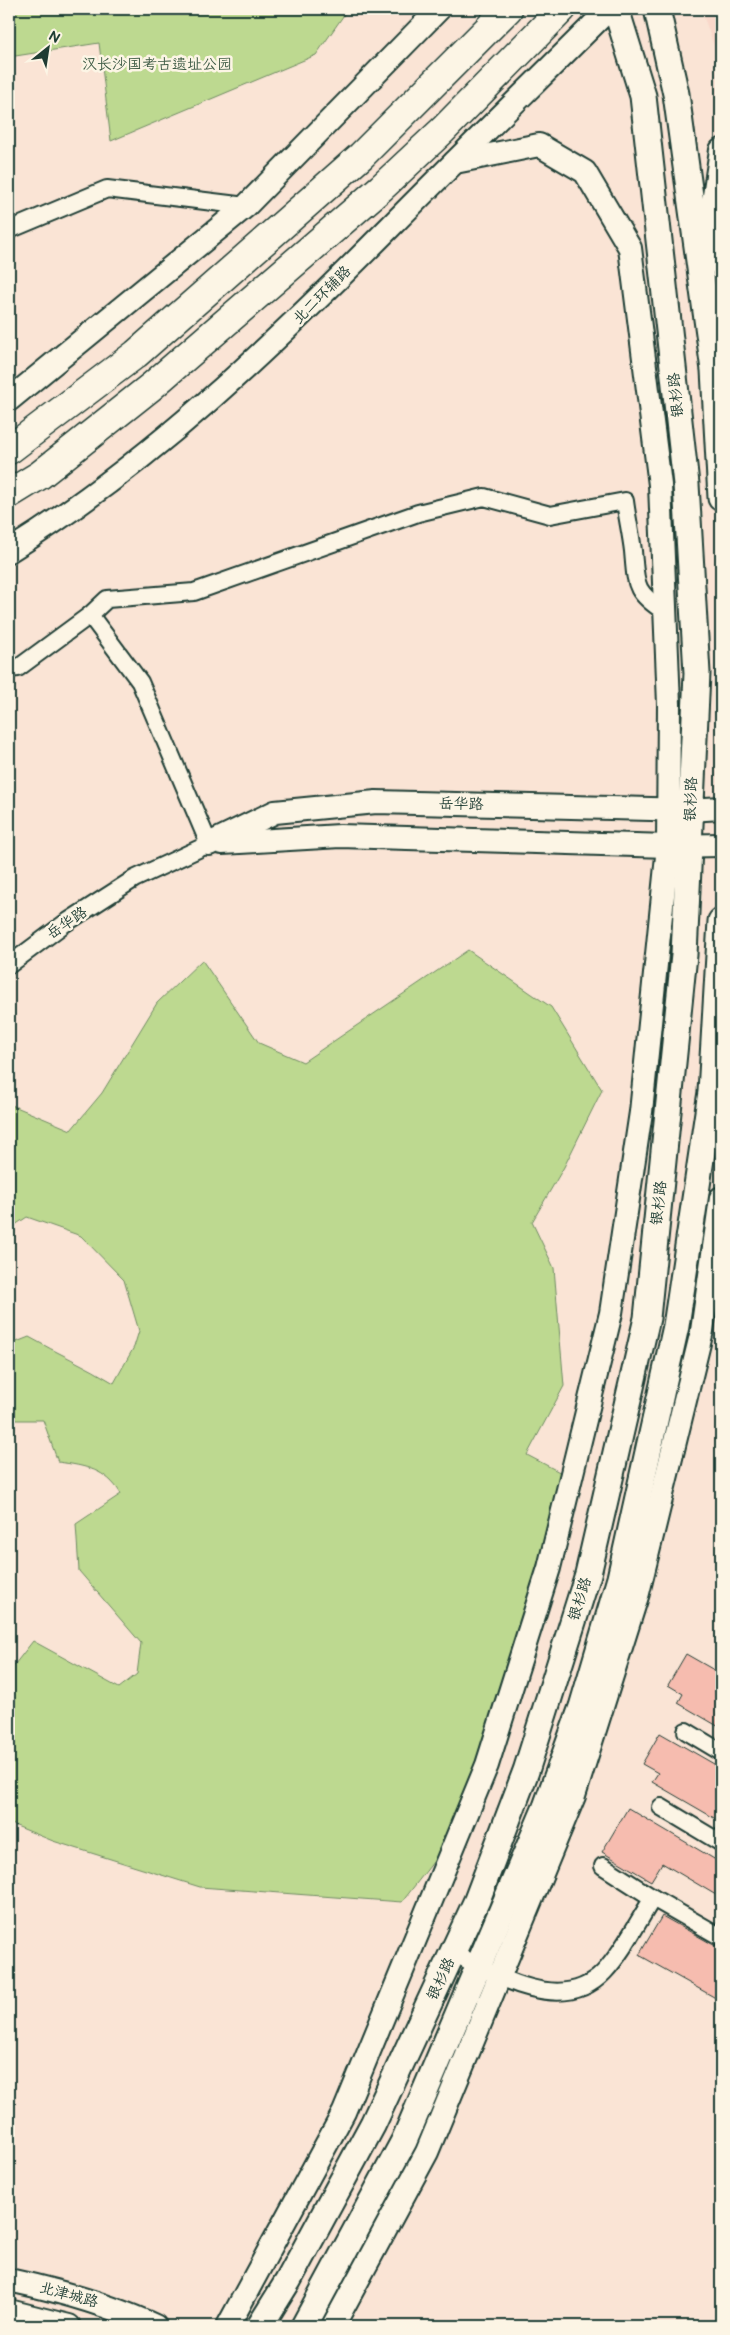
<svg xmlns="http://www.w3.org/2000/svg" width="730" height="2335" font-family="'Balsamiq Sans','LXGW WenKai TC',sans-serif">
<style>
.built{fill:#f9d8ca}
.green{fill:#bdd990;stroke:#6e8b62}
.building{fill:#f6bcaf;stroke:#1f3d34}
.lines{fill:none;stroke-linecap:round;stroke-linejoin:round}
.street-casing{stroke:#1f3d34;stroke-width:20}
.secondary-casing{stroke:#1f3d34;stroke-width:26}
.primary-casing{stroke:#1f3d34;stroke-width:29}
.highway-casing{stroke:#1f3d34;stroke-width:31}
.street{stroke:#fcf5e5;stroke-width:16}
.secondary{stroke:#fcf5e5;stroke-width:22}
.primary{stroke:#fcf5e5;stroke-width:25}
.highway{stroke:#fcf5e5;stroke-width:28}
.labels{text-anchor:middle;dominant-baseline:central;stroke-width:5;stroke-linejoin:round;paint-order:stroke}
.park-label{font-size:15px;fill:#3f5c46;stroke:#fcf5e5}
.street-label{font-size:15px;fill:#1f3d34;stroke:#fcf5e5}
</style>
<rect width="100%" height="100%" fill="#fae4d5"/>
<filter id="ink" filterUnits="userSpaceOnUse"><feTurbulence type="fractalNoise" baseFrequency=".02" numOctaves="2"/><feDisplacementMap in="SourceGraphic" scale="10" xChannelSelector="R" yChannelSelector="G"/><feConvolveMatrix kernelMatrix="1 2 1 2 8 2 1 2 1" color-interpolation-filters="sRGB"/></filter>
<g filter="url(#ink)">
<polygon class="built" points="701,9 721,9 721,66"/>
<g class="green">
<polygon points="9,9 348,9 316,55 111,141 99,43 9,57"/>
<path d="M 468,950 L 551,1007 L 602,1090 L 564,1167 L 532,1222 L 554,1268 L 564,1386 L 527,1455 L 571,1478 L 451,1839 L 402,1902 L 200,1887 L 53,1841 L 9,1823 L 9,1740 L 15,1729 L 11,1669 L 33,1641 L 119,1688 L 137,1674 L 141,1643 L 79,1571 L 76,1524 L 121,1494 C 106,1469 86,1466 58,1462 L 43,1420 L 9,1420 L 9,1345 L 29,1337 C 57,1353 87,1366 114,1383 L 134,1347 L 139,1331 L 124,1280 L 81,1236 L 27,1217 L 9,1229 L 9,1104 L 71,1130 L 102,1093 L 157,1003 L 202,960 L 259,1043 L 303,1062 Z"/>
</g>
<g class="building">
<polygon points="686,1654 721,1674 721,1728 678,1703 683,1694 668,1685"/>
<polygon points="660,1733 721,1768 721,1822 652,1782 658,1773 642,1764"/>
<polygon points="628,1808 721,1863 721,1898 662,1863 651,1881 602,1852"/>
<polygon points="662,1916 721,1949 721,2001 639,1955"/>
</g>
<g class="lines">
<defs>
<g id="street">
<polyline points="9,230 107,189 246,206"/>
<path d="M 90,615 L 107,599 L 194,592 L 418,513 L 484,497 L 550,515 L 625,501 C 627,517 631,534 633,551 C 636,585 634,592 665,612"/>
<polyline points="9,669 18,668 90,615 140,682 209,844 134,879 64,924 9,965"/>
<polyline points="686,1731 721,1752"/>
<polyline points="661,1807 721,1843"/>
<polyline points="603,1866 653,1898 721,1937"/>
<path d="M 453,1952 C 495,1976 563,2016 604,1972 C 623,1952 638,1921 653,1898"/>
</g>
<g id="secondary">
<polyline points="721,150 710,222 721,264"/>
<polyline points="9,400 246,206 439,9"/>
<path d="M 9,551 C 151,463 272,346 390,227 C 462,154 536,82 609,9"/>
<polyline points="222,843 340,836 668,846 721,845"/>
<polyline points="209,844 275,812 376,802 690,810 721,808"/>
<path d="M 9,2280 C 60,2291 108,2304 155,2326"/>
<polyline points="9,2311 69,2326"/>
<polyline points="228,2326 344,2112 487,1765 549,1568 611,1313 641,1112 668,846 669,704 660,485 630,248 585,172 539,145 455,162"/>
<polyline points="333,2326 427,2152 574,1796 638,1593 702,1331 721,1198"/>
</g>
<g id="primary">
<polyline points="657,9 676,94 714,370 721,498"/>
<polyline points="260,2326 288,2281 373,2124 477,1900 526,1771 588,1574 647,1318 684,955 697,673 686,484 643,96 616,9"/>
<polyline points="304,2326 404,2141 546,1807 582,1707 620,1578 676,1326 711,1092 721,921"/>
</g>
<g id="highway">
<polyline points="9,450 136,354 361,156 508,9"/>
<polyline points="9,494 40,475 152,386 381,188 443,130 562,9"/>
</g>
</defs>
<use href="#street" class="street-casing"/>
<use href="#secondary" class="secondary-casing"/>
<use href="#primary" class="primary-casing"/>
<use href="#highway" class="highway-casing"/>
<use href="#street" class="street"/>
<use href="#secondary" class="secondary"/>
<use href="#primary" class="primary"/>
<use href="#highway" class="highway"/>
</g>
</g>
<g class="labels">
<g class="park-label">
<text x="157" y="64">汉长沙国考古遗址公园</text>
</g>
<g class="street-label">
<text transform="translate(322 295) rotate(-45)">北二环辅路</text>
<text transform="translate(676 395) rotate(-96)">银杉路</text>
<text transform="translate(691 799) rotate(-88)">银杉路</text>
<text transform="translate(461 804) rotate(1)">岳华路</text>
<text transform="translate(67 923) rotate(-34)">岳华路</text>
<text transform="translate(659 1203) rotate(-84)">银杉路</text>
<text transform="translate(580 1599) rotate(-73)">银杉路</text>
<text transform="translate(441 1979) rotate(-65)">银杉路</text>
<text transform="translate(69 2295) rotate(15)">北津城路</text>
</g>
</g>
<rect width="730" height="2335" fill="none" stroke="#fcf5e5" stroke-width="30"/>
<rect x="15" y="15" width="700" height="2305" fill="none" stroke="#1f3d34" stroke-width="2" filter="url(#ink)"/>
<g transform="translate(48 48) rotate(30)" stroke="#fcf5e5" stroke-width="4" paint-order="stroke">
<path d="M0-4L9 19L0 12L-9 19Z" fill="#1f3d34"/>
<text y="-8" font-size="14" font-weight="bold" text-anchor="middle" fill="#1f3d34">N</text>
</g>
</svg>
